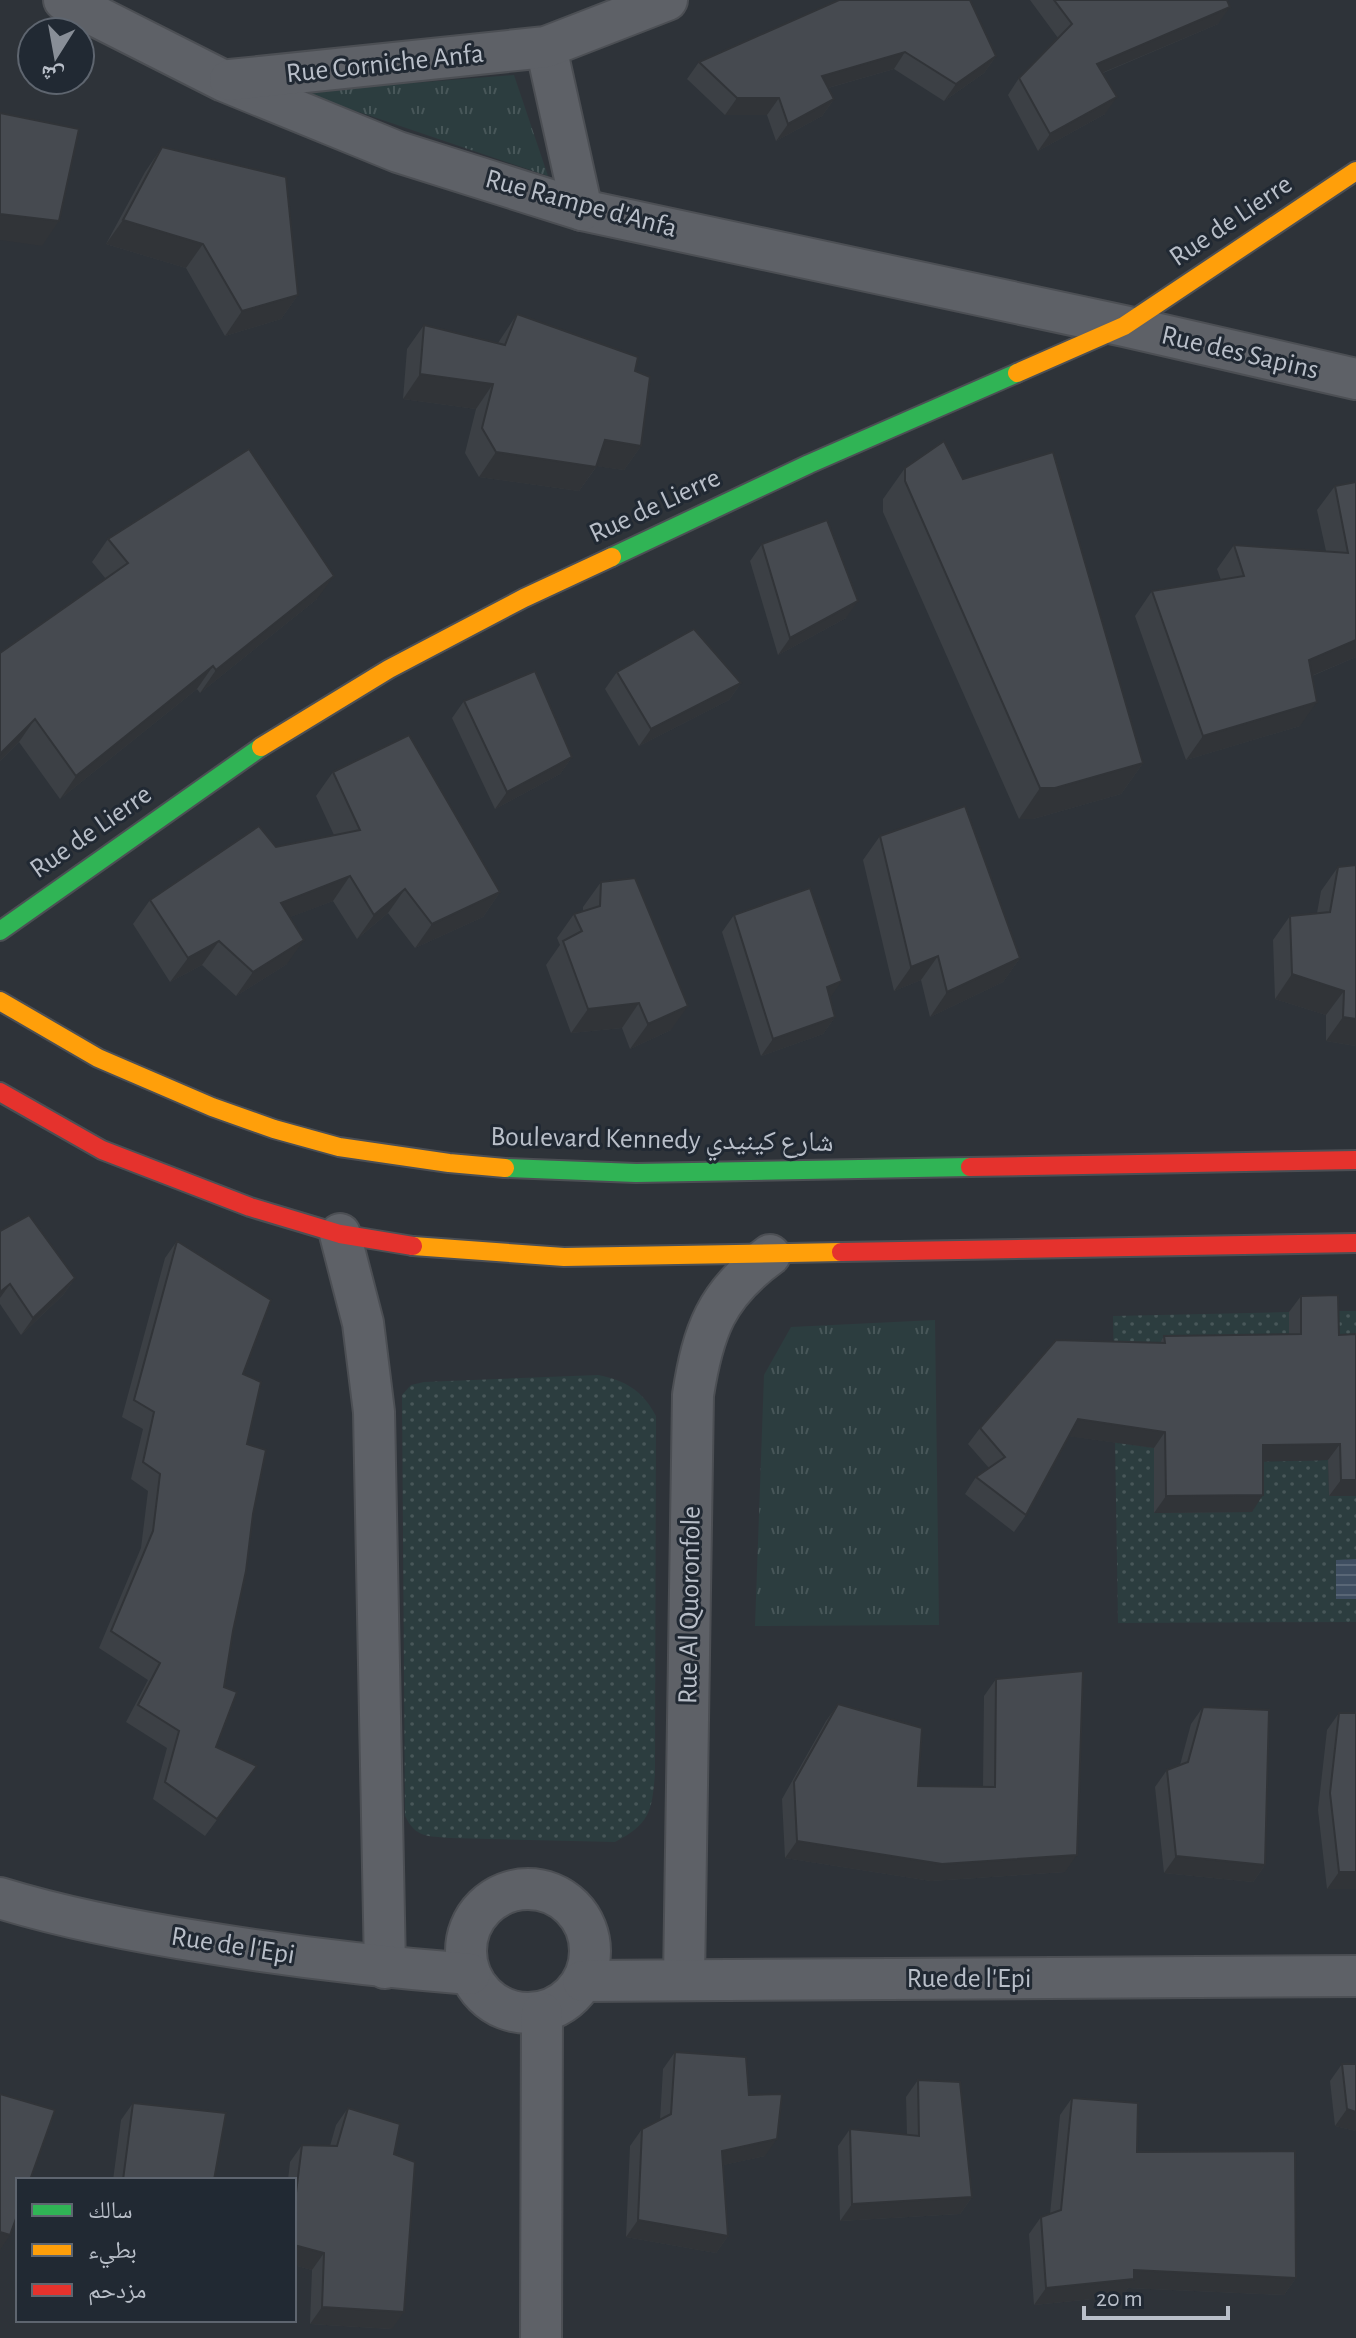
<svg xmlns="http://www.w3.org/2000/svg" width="1356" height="2338" font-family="'Alegreya Sans','Noto Naskh Arabic',sans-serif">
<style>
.grass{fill:url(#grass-tufts)}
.garden{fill:url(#garden-dots)}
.water{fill:url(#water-rules)}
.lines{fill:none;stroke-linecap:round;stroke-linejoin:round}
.street-casing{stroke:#4c4f54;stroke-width:44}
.fast-casing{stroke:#4c4f54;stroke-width:22}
.slow-casing{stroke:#4c4f54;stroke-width:22}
.jam-casing{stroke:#4c4f54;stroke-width:22}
.street{stroke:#5e6167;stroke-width:40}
.fast{stroke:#30b455;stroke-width:18}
.slow{stroke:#ff9f0a;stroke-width:18}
.jam{stroke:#e5322d;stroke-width:18}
.wall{fill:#3c4045}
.shaded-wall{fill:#313438}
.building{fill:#464a50;stroke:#313438;stroke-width:2}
.labels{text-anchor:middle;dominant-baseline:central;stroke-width:6;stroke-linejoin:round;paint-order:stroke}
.street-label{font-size:28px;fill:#b9bfc9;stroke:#212933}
</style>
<defs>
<pattern id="grass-tufts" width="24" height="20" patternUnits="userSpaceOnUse" patternTransform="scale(2)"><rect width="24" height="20" fill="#2c3d3f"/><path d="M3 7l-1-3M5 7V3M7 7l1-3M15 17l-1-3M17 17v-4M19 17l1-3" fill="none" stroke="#485759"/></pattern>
<pattern id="garden-dots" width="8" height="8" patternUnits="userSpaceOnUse" patternTransform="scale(2)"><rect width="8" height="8" fill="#2c3d3f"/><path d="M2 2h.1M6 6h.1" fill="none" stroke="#485759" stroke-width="1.8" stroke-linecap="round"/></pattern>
<pattern id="water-rules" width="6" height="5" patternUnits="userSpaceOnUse" patternTransform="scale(2)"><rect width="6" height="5" fill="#3f4e61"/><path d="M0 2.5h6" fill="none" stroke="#596676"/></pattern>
</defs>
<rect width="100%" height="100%" fill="#2e3339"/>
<g class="grass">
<polygon points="514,75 548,176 300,92"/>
<polygon points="935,1320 939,1625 755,1626 764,1375 791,1327"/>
</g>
<g class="garden">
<rect x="1327" y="1311" width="29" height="40"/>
<polygon points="1289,1312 1291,1461 1328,1460 1329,1496 1356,1496 1356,1559 1346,1559 1336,1599 1356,1599 1356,1622 1118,1623 1113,1316"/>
<path d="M 598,1375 C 625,1380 643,1391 656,1416 L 655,1774 C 652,1811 650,1824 615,1842 L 450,1838 C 427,1836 416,1838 405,1816 L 402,1395 L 411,1385 L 424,1382 Z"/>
</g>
<polygon class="water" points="1356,1559 1356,1599 1336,1599 1336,1560"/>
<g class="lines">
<defs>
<g id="street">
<polyline points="64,0 224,81 398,152 582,210 1124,326 1356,379"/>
<polyline points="546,47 582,210"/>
<polyline points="230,80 546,47 667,0"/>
<polyline points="340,1234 363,1323 374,1412 385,1968"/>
<circle cx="528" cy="1951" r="62"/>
<path d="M 0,1898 C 68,1919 138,1932 209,1943 C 295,1957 382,1967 470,1974"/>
<path d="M 684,1980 L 693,1395 C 703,1331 716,1294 770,1255"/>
<polyline points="583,1981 1356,1976"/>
<polyline points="541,2338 542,2013"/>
</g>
<g id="fast">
<polyline points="612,557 809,464 1017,373"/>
<polyline points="0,931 261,747"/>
<polyline points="505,1168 636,1173 970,1167"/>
</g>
<g id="slow">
<polyline points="1017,373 1124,326 1356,171"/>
<polyline points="261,747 389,669 524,598 612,557"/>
<polyline points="0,1001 98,1058 212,1107 274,1129 339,1147 449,1163 505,1168"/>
<polyline points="413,1246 564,1257 841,1252"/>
</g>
<g id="jam">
<polyline points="0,1092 102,1150 250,1207 340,1234 413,1246"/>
<polyline points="970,1167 1356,1160"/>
<polyline points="841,1252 1356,1243"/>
</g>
</defs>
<use href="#street" class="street-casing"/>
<use href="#fast" class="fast-casing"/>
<use href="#slow" class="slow-casing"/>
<use href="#jam" class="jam-casing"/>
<use href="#street" class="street"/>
<use href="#fast" class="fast"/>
<use href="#slow" class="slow"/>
<use href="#jam" class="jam"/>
</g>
<g class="wall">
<polygon points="839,0 996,56 984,73 944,101 894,69 828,88 834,99 822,116 776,141 767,115 725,115 687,79 699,62"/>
<polygon points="1030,0 1227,0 1218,24 1103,73 1105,114 1038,151 1008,95 1019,78 1058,38"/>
<polygon points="162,147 298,295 281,319 225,336 186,268 106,244 145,172"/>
<polygon points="517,314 635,371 641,446 624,470 597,466 579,491 479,477 465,453 476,409 403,399 407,349 424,325 498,343"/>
<polygon points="905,468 963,479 1143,763 1121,794 1033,819 1019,819 883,512 883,499"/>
<polygon points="1356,482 1356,657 1312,676 1300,726 1186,760 1135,616 1152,591 1221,580 1217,569 1234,545 1326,551 1317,510 1335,486"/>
<polygon points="108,539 317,599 200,693 197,689 60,799 19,742 0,761 0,653 106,579 92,562"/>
<polygon points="762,544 846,618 778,655 750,561"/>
<polygon points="617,672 741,683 729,700 639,746 605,689"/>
<polygon points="464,701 572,757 560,774 495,809 452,718"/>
<polygon points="333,772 500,892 483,917 415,948 388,913 357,939 333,901 290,917 287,964 236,996 202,965 170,982 133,924 150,900 276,847 334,835 316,796"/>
<polygon points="880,836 1020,958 1003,982 930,1017 921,980 894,991 863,860"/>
<polygon points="1338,867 1356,1046 1326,1041 1326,1015 1275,999 1273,940 1290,916 1317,913 1321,891"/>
<polygon points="601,882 671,1030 630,1049 622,1028 571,1033 546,965 560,945 557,938 574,914 583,911 583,907"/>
<polygon points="734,915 830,998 835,1017 823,1034 761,1056 722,932"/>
<polygon points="0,1231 75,1278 63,1295 21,1335 0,1304"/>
<polygon points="177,1241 243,1374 247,1444 253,1514 233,1631 216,1747 257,1766 205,1836 153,1799 167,1748 126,1722 148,1680 99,1648 141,1548 148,1491 131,1479 143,1429 122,1417 165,1258"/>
<polygon points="1301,1296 1339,1335 1356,1496 1329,1496 1328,1460 1263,1461 1252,1512 1154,1513 1154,1448 1069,1436 1026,1515 1014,1532 965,1494 976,1477 989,1468 968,1444 980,1428 1160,1343 1164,1336 1289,1335 1289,1312"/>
<polygon points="996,1679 1065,1872 931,1881 785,1858 782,1799 826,1721 838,1704 918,1786 983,1787 984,1696"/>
<polygon points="1203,1707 1265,1865 1253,1882 1164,1873 1155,1787 1167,1770 1180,1765 1191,1724"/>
<polygon points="1339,1713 1356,1713 1356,1889 1327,1889 1318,1810 1327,1730"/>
<polygon points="675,2052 749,2095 765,2156 723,2165 728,2236 716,2253 626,2237 630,2146 642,2129 660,2120 663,2069"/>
<polygon points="1342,2064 1356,2064 1356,2131 1335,2126 1330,2081"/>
<polygon points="918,2080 972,2197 960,2214 840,2221 838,2146 850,2129 907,2135 906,2097"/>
<polygon points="1072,2098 1137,2152 1296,2278 1284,2295 1128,2288 1122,2296 1034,2305 1029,2234 1041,2217 1050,2214 1060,2115"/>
<polygon points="133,2103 214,2180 113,2180 121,2120"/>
<polygon points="348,2108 394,2154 392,2329 310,2324 312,2270 294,2265 294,2180 288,2180 290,2162 302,2145 330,2146 336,2125"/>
</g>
<g class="shaded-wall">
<polygon points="1230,7 1218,24 1085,80 1097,64"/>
<polygon points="905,52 894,69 810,93 822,76"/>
<polygon points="996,56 984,73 944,101 956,84"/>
<polygon points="1117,97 1105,114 1038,151 1050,134"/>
<polygon points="737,98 779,98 767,115 725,115"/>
<polygon points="834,99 822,116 776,141 788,124"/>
<polygon points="0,214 59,221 42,246 0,240"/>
<polygon points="123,220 203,244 186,268 106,244"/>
<polygon points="298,295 281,319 225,336 242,311"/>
<polygon points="420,374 493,384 476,409 403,399"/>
<polygon points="605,440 641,446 624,470 588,465"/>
<polygon points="496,452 596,467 579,491 479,477"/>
<polygon points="334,576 317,599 200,693 216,670"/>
<polygon points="858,601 846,618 778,655 790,638"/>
<polygon points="1356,640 1356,657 1292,684 1309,660"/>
<polygon points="213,666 197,689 60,799 76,776"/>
<polygon points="741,683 729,700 639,746 651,729"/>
<polygon points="1317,702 1300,726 1186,760 1203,736"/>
<polygon points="35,719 19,742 0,761 0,754"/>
<polygon points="572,757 560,774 495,809 507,792"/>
<polygon points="1143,763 1121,794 1033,819 1019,819 1040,788"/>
<polygon points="350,876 333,901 264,927 281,903"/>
<polygon points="405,889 388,913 357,939 374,915"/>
<polygon points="500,892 483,917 415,948 432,924"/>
<polygon points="304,940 287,964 236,996 253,972"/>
<polygon points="219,941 202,965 170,982 188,958"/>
<polygon points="938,956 921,980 894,991 911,967"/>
<polygon points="1020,958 1003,982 930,1017 947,992"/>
<polygon points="1292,974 1344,991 1326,1015 1275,999"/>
<polygon points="842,981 830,998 815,1004 827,987"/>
<polygon points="639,1003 622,1028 571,1033 588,1009"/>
<polygon points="688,1006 671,1030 630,1049 648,1024"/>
<polygon points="835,1017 823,1034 761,1056 773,1039"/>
<polygon points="1343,1017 1356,1019 1356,1046 1326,1041"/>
<polygon points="75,1278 63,1295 21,1335 33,1318"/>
<polygon points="10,1284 0,1298 0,1292"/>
<polygon points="1078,1419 1165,1432 1154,1448 1067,1436"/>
<polygon points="1340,1444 1328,1460 1251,1462 1263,1445"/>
<polygon points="1341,1480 1356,1480 1356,1496 1329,1496"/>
<polygon points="1263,1495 1252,1512 1154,1513 1166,1496"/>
<polygon points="797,1841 1077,1855 1065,1872 931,1881 785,1858"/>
<polygon points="1176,1856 1265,1865 1253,1882 1164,1873"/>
<polygon points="1339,1872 1356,1872 1356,1889 1327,1889"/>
<polygon points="1347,2109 1356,2112 1356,2131 1335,2126"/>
<polygon points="777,2139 765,2156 710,2168 722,2151"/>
<polygon points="972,2197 960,2214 840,2221 852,2204"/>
<polygon points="638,2220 728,2236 716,2253 626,2237"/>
<polygon points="0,2232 10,2235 0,2250"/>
<polygon points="294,2245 324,2253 312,2270 294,2265"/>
<polygon points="1134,2270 1296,2278 1284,2295 1128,2288 1122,2296 1034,2305 1046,2288"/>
<polygon points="322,2307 404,2312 392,2329 310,2324"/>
</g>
<g class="building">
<polygon points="839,0 970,0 996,56 956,84 905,52 822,76 834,99 788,124 779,98 737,98 699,62"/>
<polygon points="1054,0 1227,0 1230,7 1097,64 1117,97 1050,134 1019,78 1072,24"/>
<polygon points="0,113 79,129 59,221 0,214"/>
<polygon points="162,147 286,177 298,295 242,311 203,244 123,220"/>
<polygon points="517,314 638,357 635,371 650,377 641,446 605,440 596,467 496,452 482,428 493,384 420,374 424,325 505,345"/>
<polygon points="944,441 963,479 1053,452 1143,763 1055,788 1040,788 905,481 905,468"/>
<polygon points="249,449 334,576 216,670 213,666 76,776 35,719 0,754 0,653 128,563 108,539"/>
<polygon points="1356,482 1356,640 1309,660 1317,702 1203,736 1152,591 1244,576 1234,545 1348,553 1335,486"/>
<polygon points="827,520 858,601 790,638 762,544"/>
<polygon points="694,629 741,683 651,729 617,672"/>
<polygon points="535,671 572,757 507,792 464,701"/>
<polygon points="409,735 500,892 432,924 405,889 374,915 350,876 281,903 304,940 253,972 219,941 188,958 150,900 259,826 276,847 360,830 333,772"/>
<polygon points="965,806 1020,958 947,992 938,956 911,967 880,836"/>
<polygon points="1356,865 1356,1019 1343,1017 1344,991 1292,974 1290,916 1330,912 1338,867"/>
<polygon points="635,878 688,1006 648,1024 639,1003 588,1009 563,941 582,931 574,914 600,906 601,882"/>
<polygon points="810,888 842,981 827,987 835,1017 773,1039 734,915"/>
<polygon points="29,1215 75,1278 33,1318 10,1284 0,1292 0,1231"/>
<polygon points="177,1241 271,1300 243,1374 261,1382 247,1444 266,1450 253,1514 246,1571 233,1631 224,1687 237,1692 216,1747 257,1766 217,1819 165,1782 179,1731 138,1705 160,1663 111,1631 153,1531 160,1474 143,1462 154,1412 134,1400"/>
<polygon points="1338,1295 1339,1335 1356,1334 1356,1480 1341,1480 1340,1444 1263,1445 1263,1495 1166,1496 1165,1432 1078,1419 1026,1515 976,1477 1005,1457 980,1428 1056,1340 1165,1343 1164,1336 1301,1334 1301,1296"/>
<polygon points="1083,1671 1077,1855 942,1864 797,1841 794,1782 838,1704 922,1728 918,1786 995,1787 996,1679"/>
<polygon points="1203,1707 1269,1710 1265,1865 1176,1856 1167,1770 1188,1762"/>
<polygon points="1339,1713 1356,1713 1356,1872 1339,1872 1330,1793"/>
<polygon points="675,2052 746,2057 749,2095 782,2094 777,2139 722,2151 728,2236 638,2220 642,2129 671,2114"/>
<polygon points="1342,2064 1356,2064 1356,2112 1347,2109"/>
<polygon points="918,2080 960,2082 972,2197 852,2204 850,2129 919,2136"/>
<polygon points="0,2094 55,2110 30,2180 18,2180 18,2213 10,2235 0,2232"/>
<polygon points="1072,2098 1138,2103 1137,2152 1295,2151 1296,2278 1134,2270 1134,2279 1046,2288 1041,2217 1061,2210"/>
<polygon points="133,2103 226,2113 214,2180 123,2180"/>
<polygon points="348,2108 400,2124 394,2154 415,2162 404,2312 322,2307 324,2253 294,2245 294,2209 302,2145 337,2146"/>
</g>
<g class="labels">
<g class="street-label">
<text transform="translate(385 64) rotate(-6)">Rue Corniche Anfa</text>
<text transform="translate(581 204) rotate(15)">Rue Rampe d'Anfa</text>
<text transform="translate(1231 221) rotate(-34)">Rue de Lierre</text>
<text transform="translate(1240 353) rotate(13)">Rue des Sapins</text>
<text transform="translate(655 506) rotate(-25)">Rue de Lierre</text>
<text transform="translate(91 832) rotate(-35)">Rue de Lierre</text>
<text transform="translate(662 1140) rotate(1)">Boulevard Kennedy شارع كينيدي</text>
<text transform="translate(690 1605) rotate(-89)">Rue Al Quoronfole</text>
<text transform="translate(233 1946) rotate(9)">Rue de l'Epi</text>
<text x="969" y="1979">Rue de l'Epi</text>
</g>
</g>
<rect x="16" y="2178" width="280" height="144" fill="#212933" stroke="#5e656f" stroke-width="2"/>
<rect x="32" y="2204" width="40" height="12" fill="#30b455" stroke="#5e656f" stroke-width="2"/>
<text x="88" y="2218" font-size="24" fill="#b9bfc9">سالك</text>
<rect x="32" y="2244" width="40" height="12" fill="#ff9f0a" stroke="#5e656f" stroke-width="2"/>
<text x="88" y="2258" font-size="24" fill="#b9bfc9">بطيء</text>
<rect x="32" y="2284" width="40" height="12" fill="#e5322d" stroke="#5e656f" stroke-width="2"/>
<text x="88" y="2298" font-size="24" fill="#b9bfc9">مزدحم</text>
<g transform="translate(56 56) rotate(191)"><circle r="38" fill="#212933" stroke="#5e656f" stroke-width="2"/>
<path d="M0-6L14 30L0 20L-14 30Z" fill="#888e97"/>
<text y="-12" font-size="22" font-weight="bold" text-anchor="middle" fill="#b9bfc9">ش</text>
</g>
<path d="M1084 2306v12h144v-12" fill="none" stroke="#b9bfc9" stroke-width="4"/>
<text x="1096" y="2306" font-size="24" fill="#b9bfc9" stroke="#212933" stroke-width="6" paint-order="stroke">20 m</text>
</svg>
